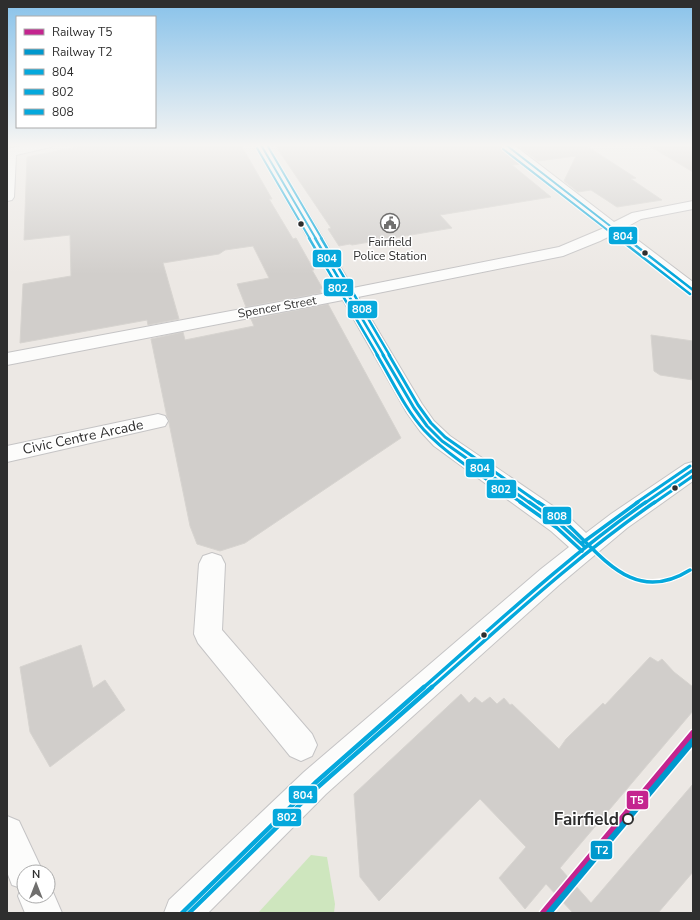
<svg xmlns="http://www.w3.org/2000/svg" width="700" height="920" font-family="'Nunito Sans',sans-serif">
<style>
.green{fill:#cee6be}
.building{fill:#d1cecb;stroke:#d7d4d0}
.lines{fill:none;stroke-linecap:round;stroke-linejoin:round}
.street-casing{stroke:#c5c4c5;stroke-width:2}
.street{fill:#fcfcfb;fill-rule:evenodd}
.bus-1-far4-casing{stroke:#fff;stroke-width:4}
.bus-1-far3-casing{stroke:#fff;stroke-width:5}
.bus-1-far2-casing{stroke:#fff;stroke-width:6}
.bus-1-far1-casing{stroke:#fff;stroke-width:6}
.bus-1-casing{stroke:#fff;stroke-width:8}
.bus-2-far4-casing{stroke:#fff;stroke-width:4}
.bus-2-far3-casing{stroke:#fff;stroke-width:5}
.bus-2-far2-casing{stroke:#fff;stroke-width:6}
.bus-2-far1-casing{stroke:#fff;stroke-width:6}
.bus-2-casing{stroke:#fff;stroke-width:8}
.bus-3-far3-casing{stroke:#fff;stroke-width:4}
.bus-3-far2-casing{stroke:#fff;stroke-width:5}
.bus-3-far1-casing{stroke:#fff;stroke-width:6}
.bus-3-casing{stroke:#fff;stroke-width:6}
.bus-1-far4{stroke:#05a8dc;stroke-width:2}
.bus-1-far3{stroke:#05a8dc;stroke-width:2.5}
.bus-1-far2{stroke:#05a8dc;stroke-width:3}
.bus-1-far1{stroke:#05a8dc;stroke-width:3.5}
.bus-1{stroke:#05a8dc;stroke-width:4.5}
.bus-2-far4{stroke:#05a8dc;stroke-width:2}
.bus-2-far3{stroke:#05a8dc;stroke-width:2.5}
.bus-2-far2{stroke:#05a8dc;stroke-width:3}
.bus-2-far1{stroke:#05a8dc;stroke-width:3.5}
.bus-2{stroke:#05a8dc;stroke-width:4.5}
.bus-3-far3{stroke:#05a8dc;stroke-width:2}
.bus-3-far2{stroke:#05a8dc;stroke-width:2.5}
.bus-3-far1{stroke:#05a8dc;stroke-width:3}
.bus-3{stroke:#05a8dc;stroke-width:3.5}
.rail-1-casing{stroke:#fff;stroke-width:9}
.rail-2-casing{stroke:#fff;stroke-width:9}
.rail-1{stroke:#c4258f;stroke-width:6}
.rail-2{stroke:#0098cd;stroke-width:6}
.bus-dot{fill:#2e2e2e;stroke:#fff;stroke-width:1.5}
.stop-dot{fill:#fff;stroke:#2e2e2e;stroke-width:2}
.labels{text-anchor:middle;dominant-baseline:central;stroke-width:3;stroke-linejoin:round;paint-order:stroke}
.far-poi-label{font-size:12px;fill:#2e2e2e;stroke:#fff}
.far-street-label{font-size:12px;fill:#2e2e2e;stroke:#fff}
.street-label{font-size:14px;fill:#2e2e2e;stroke:#fff}
.near-stop-label{font-size:17px;font-weight:bold;fill:#2e2e2e;stroke:#fff;text-anchor:end}
.line-badge{stroke:#fff;stroke-width:1.5}
.badge-label{font-size:11px;text-anchor:middle;font-weight:bold;fill:#fff}
</style>
<rect width="100%" height="100%" fill="#ece8e4"/>
<polygon class="green" points="311,855 327,857 335,904 334,913 258,913"/>
<g class="building">
<polygon points="87,145 241,145 272,199 269,199 293,239 296,238 314,270 312,270 323,289 320,289 321,293 246,307 237,284 269,278 253,246 225,250 219,254 163,263 179,319 148,325 147,320 20,343 23,284 71,276 70,235 24,240 27,157"/>
<polygon points="275,145 499,145 521,164 512,165 551,197 440,215 452,228 352,245 350,244 339,246 328,229 331,228"/>
<polygon points="517,145 585,145 636,178 631,179 662,200 617,207 591,190 578,192 564,181 576,156 538,161"/>
<polygon points="648,145 693,145 693,172"/>
<polygon points="328,304 401,438 245,543 220,551 197,544 190,526 169,423 169,420 167,417 151,339 183,332 185,340 254,326 251,319"/>
<polygon points="651,335 693,341 693,380 660,375 654,371"/>
<polygon points="81,645 93,688 105,680 125,710 50,767 30,732 20,667"/>
<polygon points="650,657 658,662 662,659 674,672 693,687 693,711 560,868 591,903 693,784 693,872 658,913 573,913 546,884 525,909 499,878 526,847 480,799 379,901 360,877 354,794 461,694 469,703 475,697 482,703 490,697 497,704 504,698 510,705 512,704 559,749 566,739 603,703 605,705"/>
</g>
<g class="lines">
<defs>
<g id="street">
<polygon points="27,145 53,145 51,147 16,155 14,197 12,200 7,201 7,149"/>
<polygon points="255,145 267,145 353,288 559,247 604,228 500,145 514,145 614,222 632,213 693,201 693,209 641,219 623,229 693,282 693,295 687,293 612,235 600,241 563,256 358,297 422,404 434,421 450,436 569,517 586,533 611,514 685,464 693,462 693,481 627,528 559,585 326,794 208,913 164,913 169,900 304,772 541,569 569,547 551,531 434,446 420,431 407,413 343,300 7,365 7,353 338,291"/>
<polygon points="158,414 165,416 168,421 165,426 7,462 7,446"/>
<polygon points="212,553 221,556 225,564 222,630 312,734 317,745 312,756 301,761 290,756 198,643 194,634 199,564 203,556"/>
<polygon points="7,816 19,821 43,872 24,872 24,896 48,896 49,883 62,913 25,913 18,896 21,888 12,885 7,872"/>
</g>
</defs>
<use href="#street" class="street-casing"/>
<use href="#street" class="street"/>
<defs>
<g id="bus-1-far4">
<polyline points="261,145 316,239"/>
<polyline points="506,145 627,239"/>
</g>
<g id="bus-1-far3">
<polyline points="315,238 384,356"/>
<polyline points="626,238 693,290"/>
</g>
<g id="bus-1-far2">
<polyline points="383,355 414,408 427,426 442,441 530,503"/>
<polyline points="645,503 693,470"/>
</g>
<g id="bus-1-far1">
<polyline points="529,502 560,524 585,547"/>
<path d="M 423,688 C 496,624 567,557 646,502"/>
</g>
<polyline id="bus-1" points="182,913 315,783 424,687"/>
<g id="bus-2-far4">
<polyline points="257,148 310,239"/>
<polyline points="503,149 619,239"/>
</g>
<g id="bus-2-far3">
<polyline points="309,238 378,356"/>
<polyline points="618,238 690,294"/>
</g>
<g id="bus-2-far2">
<path d="M 377,355 C 392,380 405,409 424,430 C 450,458 490,481 522,503"/>
<polyline points="654,503 693,476"/>
</g>
<g id="bus-2-far1">
<polyline points="520,502 557,528 582,551"/>
<path d="M 431,688 C 504,624 575,557 655,502"/>
</g>
<polyline id="bus-2" points="189,913 318,787 432,687"/>
<polyline id="bus-3-far3" points="267,145 322,239"/>
<polyline id="bus-3-far2" points="321,238 390,356"/>
<g id="bus-3-far1">
<polyline points="389,355 418,405 431,423 445,437 539,503"/>
<polyline points="636,503 690,466"/>
</g>
<g id="bus-3">
<path d="M 538,502 C 547,508 557,514 565,522 C 603,557 634,605 690,570"/>
<polyline points="582,543 638,502"/>
</g>
</defs>
<use href="#bus-1-far4" class="bus-1-far4-casing"/>
<use href="#bus-1-far3" class="bus-1-far3-casing"/>
<use href="#bus-1-far2" class="bus-1-far2-casing"/>
<use href="#bus-1-far1" class="bus-1-far1-casing"/>
<use href="#bus-1" class="bus-1-casing"/>
<use href="#bus-2-far4" class="bus-2-far4-casing"/>
<use href="#bus-2-far3" class="bus-2-far3-casing"/>
<use href="#bus-2-far2" class="bus-2-far2-casing"/>
<use href="#bus-2-far1" class="bus-2-far1-casing"/>
<use href="#bus-2" class="bus-2-casing"/>
<use href="#bus-3-far3" class="bus-3-far3-casing"/>
<use href="#bus-3-far2" class="bus-3-far2-casing"/>
<use href="#bus-3-far1" class="bus-3-far1-casing"/>
<use href="#bus-3" class="bus-3-casing"/>
<use href="#bus-1-far4" class="bus-1-far4"/>
<use href="#bus-1-far3" class="bus-1-far3"/>
<use href="#bus-1-far2" class="bus-1-far2"/>
<use href="#bus-1-far1" class="bus-1-far1"/>
<use href="#bus-1" class="bus-1"/>
<use href="#bus-2-far4" class="bus-2-far4"/>
<use href="#bus-2-far3" class="bus-2-far3"/>
<use href="#bus-2-far2" class="bus-2-far2"/>
<use href="#bus-2-far1" class="bus-2-far1"/>
<use href="#bus-2" class="bus-2"/>
<use href="#bus-3-far3" class="bus-3-far3"/>
<use href="#bus-3-far2" class="bus-3-far2"/>
<use href="#bus-3-far1" class="bus-3-far1"/>
<use href="#bus-3" class="bus-3"/>
<defs>
<polyline id="rail-1" points="543,913 693,733"/>
<polyline id="rail-2" points="549,913 693,741"/>
</defs>
<use href="#rail-1" class="rail-1-casing"/>
<use href="#rail-2" class="rail-2-casing"/>
<use href="#rail-1" class="rail-1"/>
<use href="#rail-2" class="rail-2"/>
</g>
<linearGradient id="sky" x2="0" y2="1"><stop stop-color="#88c2ea"/><stop offset="0.53" stop-color="#f6f5f3"/><stop offset="1" stop-color="#f6f5f3" stop-opacity="0"/></linearGradient>
<rect width="700" height="274" fill="url(#sky)"/>
<defs>
<symbol id="civic-ring" viewBox="-11 -11 22 22"><circle r="9.5" fill="#fff" stroke="#706f6e" stroke-width="1.5"/><path d="M-.6-6.5H3V-4.5H.6V-3L4-1V1h2V6H-6V1h2V-1L-.6-3ZM-1.2 2.5V6h2.4V2.5Z" fill="#706f6e"/></symbol>
</defs>
<g fill-rule="evenodd">
<use href="#civic-ring" x="379" y="212" width="22" height="22"/>
</g>
<g class="bus-dot">
<circle cx="301" cy="224" r="3.5"/>
<circle cx="645" cy="253" r="3.5"/>
<circle cx="675" cy="488" r="3.5"/>
<circle cx="484" cy="635" r="3.5"/>
</g>
<circle class="stop-dot" cx="628" cy="819" r="5"/>
<g class="labels">
<g class="far-poi-label">
<text x="390" y="242">Fairfield<tspan x="390" dy="14">Police Station</tspan></text>
</g>
<g class="far-street-label">
<text transform="translate(277 307) rotate(-10)">Spencer Street</text>
</g>
<g class="street-label">
<text transform="translate(83 437) rotate(-12)">Civic Centre Arcade</text>
</g>
<g class="near-stop-label">
<text x="619" y="819">Fairfield</text>
</g>
</g>
<g class="line-badge">
<rect x="608" y="226" width="30" height="19" rx="4" fill="#05a8dc"/>
<rect x="312" y="249" width="30" height="19" rx="4" fill="#05a8dc"/>
<rect x="323" y="278" width="31" height="19" rx="4" fill="#05a8dc"/>
<rect x="347" y="300" width="31" height="19" rx="4" fill="#05a8dc"/>
<rect x="465" y="458" width="30" height="20" rx="4" fill="#05a8dc"/>
<rect x="486" y="479" width="31" height="20" rx="4" fill="#05a8dc"/>
<rect x="542" y="506" width="30" height="19" rx="4" fill="#05a8dc"/>
<rect x="288" y="785" width="30" height="19" rx="4" fill="#05a8dc"/>
<rect x="626" y="790" width="23" height="20" rx="4" fill="#c4258f"/>
<rect x="272" y="808" width="30" height="19" rx="4" fill="#05a8dc"/>
<rect x="590" y="840" width="23" height="20" rx="4" fill="#0098cd"/>
</g>
<g class="badge-label">
<text x="623" y="240">804</text>
<text x="327" y="262">804</text>
<text x="338" y="292">802</text>
<text x="362" y="313">808</text>
<text x="480" y="472">804</text>
<text x="501" y="493">802</text>
<text x="557" y="520">808</text>
<text x="303" y="799">804</text>
<text x="637" y="804">T5</text>
<text x="287" y="821">802</text>
<text x="602" y="854">T2</text>
</g>
<rect width="700" height="920" fill="none" stroke="#2e2e2e" stroke-width="16"/>
<rect x="16" y="16" width="140" height="112" fill="#ffffff" stroke="#ababab"/>
<rect x="24" y="29" width="20" height="6" fill="#c4258f" stroke="#ababab"/>
<text x="52" y="36" font-size="12" fill="#2e2e2e">Railway T5</text>
<rect x="24" y="49" width="20" height="6" fill="#0098cd" stroke="#ababab"/>
<text x="52" y="56" font-size="12" fill="#2e2e2e">Railway T2</text>
<rect x="24" y="69" width="20" height="6" fill="#05a8dc" stroke="#ababab"/>
<text x="52" y="76" font-size="12" fill="#2e2e2e">804</text>
<rect x="24" y="89" width="20" height="6" fill="#05a8dc" stroke="#ababab"/>
<text x="52" y="96" font-size="12" fill="#2e2e2e">802</text>
<rect x="24" y="109" width="20" height="6" fill="#05a8dc" stroke="#ababab"/>
<text x="52" y="116" font-size="12" fill="#2e2e2e">808</text>
<g transform="translate(36 884)"><circle r="19" fill="#ffffff" stroke="#ababab"/>
<path d="M0-3L7 15L0 10L-7 15Z" fill="#706f6e"/>
<text y="-6" font-size="11" font-weight="bold" text-anchor="middle" fill="#2e2e2e">N</text>
</g>
</svg>
